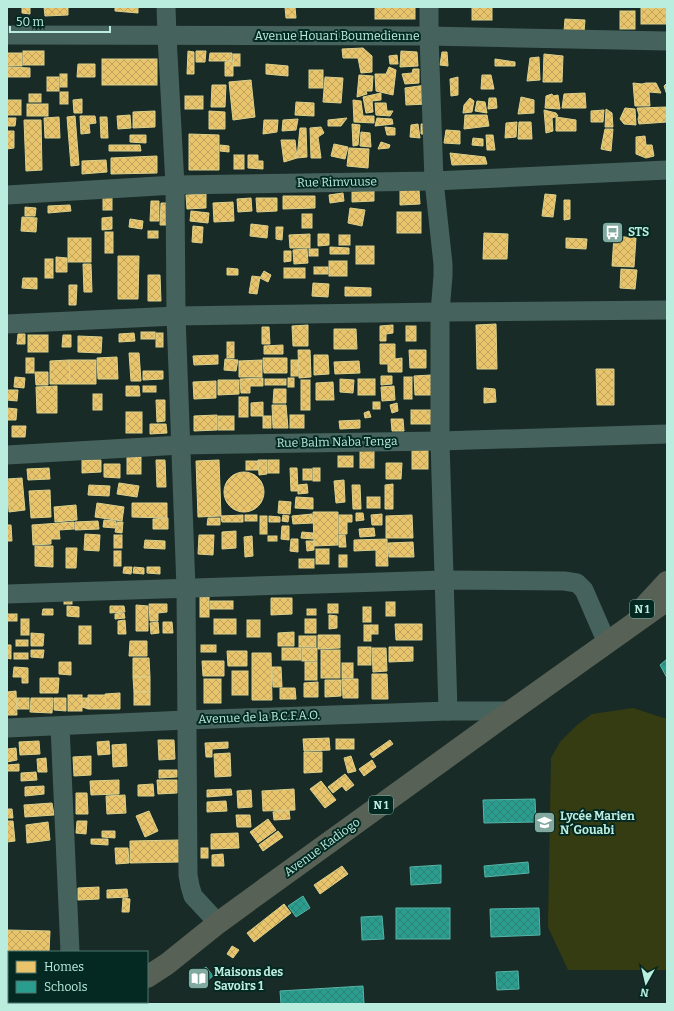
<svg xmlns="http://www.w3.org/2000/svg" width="674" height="1011" font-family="Bitter,serif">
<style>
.pitch{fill:#353c12}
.homes{fill:url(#homes-cross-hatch);stroke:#dbd08d}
.schools{fill:url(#schools-cross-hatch);stroke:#56b5a7}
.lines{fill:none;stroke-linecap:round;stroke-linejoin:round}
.minor{stroke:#46625c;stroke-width:19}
.highway{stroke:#586155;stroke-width:22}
.labels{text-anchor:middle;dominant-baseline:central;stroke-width:4;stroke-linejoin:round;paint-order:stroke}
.shield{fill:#042922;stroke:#84b2a6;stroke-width:1}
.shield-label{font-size:11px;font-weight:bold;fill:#bbeddf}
.street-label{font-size:12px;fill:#bbeddf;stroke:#042922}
.poi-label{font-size:12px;font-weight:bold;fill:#bbeddf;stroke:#042922;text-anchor:start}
</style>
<defs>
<pattern id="homes-cross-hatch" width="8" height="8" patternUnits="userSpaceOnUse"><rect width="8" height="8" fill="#e9c46a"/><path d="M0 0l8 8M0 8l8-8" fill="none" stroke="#bda560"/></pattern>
<pattern id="schools-cross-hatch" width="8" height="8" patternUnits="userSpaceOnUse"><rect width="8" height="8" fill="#2a9d8f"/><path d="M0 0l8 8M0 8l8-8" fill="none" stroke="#2e8378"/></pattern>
</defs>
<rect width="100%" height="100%" fill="#182b27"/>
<polygon class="pitch" points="633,708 667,719 667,970 568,970 548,927 551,758 560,742 577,725 592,714"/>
<g class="homes">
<polygon points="22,7 30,8 30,14 22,13"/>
<polygon points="44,7 68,7 68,15 45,16"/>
<polygon points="115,7 138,8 138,13 115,11"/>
<polygon points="285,7 295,7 296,18 286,18"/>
<rect x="375" y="7" width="40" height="12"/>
<rect x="472" y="7" width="20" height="13"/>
<rect x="641" y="8" width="26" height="16"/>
<rect x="620" y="11" width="15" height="18"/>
<polygon points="565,19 585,20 584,32 564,31"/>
<polygon points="363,48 372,56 372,72 361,73 358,58 343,58 342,49"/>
<rect x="23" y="51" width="21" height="14"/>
<polygon points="188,51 194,52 194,74 187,74"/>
<polygon points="196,51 206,51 205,62 196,62"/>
<polygon points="401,51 417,52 418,66 400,67"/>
<polygon points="442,52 447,52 448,66 440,65"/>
<rect x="7" y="53" width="15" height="13"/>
<polygon points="210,53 232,53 232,61 209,61"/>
<rect x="233" y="54" width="7" height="12"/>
<polygon points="544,54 563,56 562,82 543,82"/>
<polygon points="397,55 398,64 390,64 389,56"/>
<polygon points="539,57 540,80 527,81 530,58"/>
<rect x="102" y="59" width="55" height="26"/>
<polygon points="495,59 515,62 515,66 495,66"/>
<polygon points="233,61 233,76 225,76 225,62"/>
<polygon points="78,64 95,64 95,77 77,77"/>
<polygon points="266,64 288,66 288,76 266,74"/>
<polygon points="8,67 30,68 30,77 7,77"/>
<polygon points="389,67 396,70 393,95 376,91 375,74 386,74"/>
<polygon points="413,69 419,69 419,83 405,84 402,74 412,73"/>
<rect x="309" y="70" width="14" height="18"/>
<rect x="60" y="74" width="7" height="13"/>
<polygon points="359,75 373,76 372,91 366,91 367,94 357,97"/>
<polygon points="482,75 491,75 494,89 481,89"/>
<rect x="47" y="77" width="12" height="14"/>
<polygon points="325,77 343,78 341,103 323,102"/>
<polygon points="458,77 458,95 451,96 450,79"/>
<polygon points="251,80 255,117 233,120 229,82"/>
<polygon points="633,83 642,84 646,83 656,83 661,93 649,92 650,106 635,106"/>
<polygon points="667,83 667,95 664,86"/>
<polygon points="212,85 226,85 225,107 211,107"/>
<polygon points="426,85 427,104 406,105 405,88"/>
<rect x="60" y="92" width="8" height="12"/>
<polygon points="381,93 381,100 372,101 373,112 366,113 363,97"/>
<polygon points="585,93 586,108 562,108 564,94"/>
<rect x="29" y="94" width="12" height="8"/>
<polygon points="552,94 553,96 558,95 560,109 545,108 546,96"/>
<rect x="185" y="96" width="18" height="13"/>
<polygon points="521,97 534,100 534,113 518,114"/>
<polygon points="470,98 474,101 472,112 463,113 464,105"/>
<polygon points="489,98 496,98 497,108 488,109"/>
<polygon points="82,99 82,113 74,113 73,100"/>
<rect x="7" y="100" width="14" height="15"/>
<polygon points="353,100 361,101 363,116 374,116 374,123 354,122"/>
<polygon points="477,101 485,102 487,113 475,111"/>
<polygon points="296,102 314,103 314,116 295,115"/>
<polygon points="375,103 386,103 387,111 393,111 390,116 376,115"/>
<rect x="27" y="104" width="21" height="12"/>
<polygon points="667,107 667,122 639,124 638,119 639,115 637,108"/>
<polygon points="625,108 635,109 636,125 624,124 620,119"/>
<polygon points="606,109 612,113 613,127 605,127"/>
<polygon points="544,110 556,113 558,116 552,118 553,131 546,133"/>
<polygon points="604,110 603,122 591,122 591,111"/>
<polygon points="155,111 155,127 133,128 133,112"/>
<polygon points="209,111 225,112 225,129 209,129"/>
<polygon points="130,115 131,128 118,129 117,116"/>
<polygon points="465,115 487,115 489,126 464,129"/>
<polygon points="75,116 79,165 71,166 67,117"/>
<polygon points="80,116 95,116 96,123 89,124 90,133 81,134"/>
<polygon points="59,117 60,138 45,138 44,118"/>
<polygon points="100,117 107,117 108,138 101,138"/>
<polygon points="556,117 576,120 576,131 556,131"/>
<polygon points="7,118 16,118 15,126 7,126"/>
<polygon points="347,118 341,126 328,126 328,120"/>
<polygon points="377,118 392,119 393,124 375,126"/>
<polygon points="298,119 296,130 282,131 283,120"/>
<polygon points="24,120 41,120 42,170 26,171"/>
<polygon points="264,120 278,120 277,132 263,134"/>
<polygon points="517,122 516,137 505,138 506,123"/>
<polygon points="519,122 531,122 532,139 518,139"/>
<polygon points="352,124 360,125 358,145 353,146"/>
<polygon points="418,124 420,138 410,137 411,125"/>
<polygon points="421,124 425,124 427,134 421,134"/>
<polygon points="321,127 324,133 318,137 321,158 311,158 310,128"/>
<polygon points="385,127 395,128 395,135 387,135"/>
<polygon points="300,128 306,128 307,157 297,158"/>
<polygon points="605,129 613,129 611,151 601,149"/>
<polygon points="446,130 460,131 460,144 444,143"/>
<polygon points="7,131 14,131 14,148 7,149"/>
<polygon points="361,132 370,133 371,147 360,146"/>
<polygon points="189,134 219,135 219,170 189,170"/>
<polygon points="130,135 146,135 146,143 130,142"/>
<polygon points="486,135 493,135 495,150 487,150"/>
<polygon points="645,136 646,145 652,145 654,156 646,158 636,154 636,137"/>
<polygon points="473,138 483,139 483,146 472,145"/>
<polygon points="281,140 295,140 297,158 284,162"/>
<polygon points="381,142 390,145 389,148 378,149"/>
<polygon points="334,144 348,147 345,159 331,156"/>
<polygon points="109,145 140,145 141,151 109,151"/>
<polygon points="220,145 229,146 229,152 220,151"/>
<polygon points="349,148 369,149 368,168 347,166"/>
<polygon points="450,153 485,157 487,164 452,165"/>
<rect x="234" y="155" width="10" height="14"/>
<polygon points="248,155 258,155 258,161 263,161 263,169 248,168"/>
<polygon points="157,156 157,173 111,174 111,158"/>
<polygon points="106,160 107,172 82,174 82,161"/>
<polygon points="400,190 419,190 420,204 400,205"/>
<polygon points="374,191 374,201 352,202 352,192"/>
<polygon points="343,193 344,201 330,203 329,195"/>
<polygon points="206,194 206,208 187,209 186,195"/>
<polygon points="545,194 556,195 553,217 542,216"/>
<rect x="103" y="196" width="9" height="14"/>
<polygon points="283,196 315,196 315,208 283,209"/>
<polygon points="251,198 252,211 238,212 237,199"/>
<polygon points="256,198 277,198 277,211 257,212"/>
<polygon points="564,200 570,200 570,219 564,220"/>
<polygon points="151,201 159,201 159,221 150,221"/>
<polygon points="233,202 234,221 214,222 213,203"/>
<polygon points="161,203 168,203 167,225 160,225"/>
<polygon points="70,205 71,211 48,213 48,206"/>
<polygon points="25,207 36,208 35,216 25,216"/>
<polygon points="350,208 365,210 362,226 348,223"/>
<polygon points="191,211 209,213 208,223 190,221"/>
<rect x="397" y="212" width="24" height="21"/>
<rect x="302" y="214" width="10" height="14"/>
<polygon points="22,217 37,218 36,232 21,231"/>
<polygon points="112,217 112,229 102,230 102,218"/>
<polygon points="130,219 143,221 142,229 129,227"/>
<polygon points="251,224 268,226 267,238 250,236"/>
<polygon points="193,226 203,227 202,243 192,242"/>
<polygon points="276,227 283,227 282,240 276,239"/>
<rect x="148" y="231" width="10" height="7"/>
<rect x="105" y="232" width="8" height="21"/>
<polygon points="484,233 508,234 507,259 483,259"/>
<polygon points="310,234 310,248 290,248 289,235"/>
<polygon points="318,234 329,234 329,245 318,246"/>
<rect x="339" y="235" width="11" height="10"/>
<polygon points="614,236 636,238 634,267 612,266"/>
<rect x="68" y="238" width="23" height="24"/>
<polygon points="566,238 587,239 586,249 566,248"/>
<rect x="356" y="246" width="18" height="18"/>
<polygon points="330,247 349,248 349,254 330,254"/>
<polygon points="307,249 308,263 294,264 293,250"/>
<rect x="309" y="249" width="9" height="7"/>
<polygon points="284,251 291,251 291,261 284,262"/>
<polygon points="118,256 139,256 138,299 118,299"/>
<polygon points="56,257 67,258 67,272 56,272"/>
<rect x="45" y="259" width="8" height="19"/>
<rect x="329" y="261" width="18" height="15"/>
<polygon points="83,264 91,264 92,292 84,292"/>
<rect x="314" y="267" width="14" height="7"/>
<polygon points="227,268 238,269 238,275 227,275"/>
<rect x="284" y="268" width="21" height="10"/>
<polygon points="621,269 637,270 635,289 620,288"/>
<polygon points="264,271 271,275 268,282 260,278"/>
<polygon points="148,275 160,275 161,301 148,301"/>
<polygon points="252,276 260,277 257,294 249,293"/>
<polygon points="23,278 37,278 37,289 22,288"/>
<polygon points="313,283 329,284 328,297 312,296"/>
<polygon points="69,285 77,285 76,305 69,305"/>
<polygon points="345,287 371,288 371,296 345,296"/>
<polygon points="496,324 497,369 477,369 476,325"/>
<polygon points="308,325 308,346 293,346 292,326"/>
<polygon points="393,325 393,333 386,334 386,341 380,341 380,326"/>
<rect x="406" y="326" width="10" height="15"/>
<polygon points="262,327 269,327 270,344 262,344"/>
<polygon points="334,329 356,329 357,349 334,349"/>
<rect x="141" y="332" width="14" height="7"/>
<polygon points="134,333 135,341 119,342 119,334"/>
<rect x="156" y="333" width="7" height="14"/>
<polygon points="18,334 25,334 25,344 17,344"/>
<rect x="28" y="335" width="20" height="17"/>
<polygon points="63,335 71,335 71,347 62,347"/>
<polygon points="78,336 102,337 101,353 78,352"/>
<rect x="227" y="342" width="7" height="16"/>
<polygon points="380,344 395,344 395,359 402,358 402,372 388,372 388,364 380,364"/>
<polygon points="283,345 283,354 264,354 264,346"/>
<polygon points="298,350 310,350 311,377 299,378"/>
<polygon points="409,350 426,350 426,368 410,368"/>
<polygon points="129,353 139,353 141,381 131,381"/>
<polygon points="218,355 218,364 194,365 193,356"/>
<polygon points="314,355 328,355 329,374 314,375"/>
<polygon points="117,357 118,379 98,379 97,358"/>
<rect x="26" y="358" width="8" height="15"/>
<polygon points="263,358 287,358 287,373 264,373"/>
<polygon points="225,359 238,360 236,371 224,370"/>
<polygon points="69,360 70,384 50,384 50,361"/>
<polygon points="69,360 96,360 96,384 70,384"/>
<polygon points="262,360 262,377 239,377 239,361"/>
<rect x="291" y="360" width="7" height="16"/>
<polygon points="359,361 360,373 335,374 334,362"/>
<polygon points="596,369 614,369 614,405 597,405"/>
<polygon points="143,371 163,371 163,379 143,380"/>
<polygon points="35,372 48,372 48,385 36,385"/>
<polygon points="431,375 432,395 415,395 414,376"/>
<polygon points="381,376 392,376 392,384 381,385"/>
<polygon points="15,377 25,378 24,388 14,387"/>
<rect x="404" y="377" width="8" height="22"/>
<polygon points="263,378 263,386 250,386 250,393 241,393 240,379"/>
<rect x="288" y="378" width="6" height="9"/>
<rect x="265" y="379" width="21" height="6"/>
<polygon points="340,379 354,380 353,393 340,392"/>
<rect x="358" y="379" width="17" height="16"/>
<polygon points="218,380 239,380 239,394 218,395"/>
<rect x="301" y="380" width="9" height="30"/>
<polygon points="216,381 216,398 194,399 193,382"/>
<polygon points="333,382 334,400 316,400 316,383"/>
<polygon points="57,386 57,413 37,413 36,387"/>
<polygon points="126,386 139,386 140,396 126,396"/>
<rect x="143" y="386" width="13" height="6"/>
<polygon points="394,386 395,400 382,401 381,387"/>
<polygon points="484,388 495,389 496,402 484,403"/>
<polygon points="274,389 286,389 286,403 273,403"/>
<polygon points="7,390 18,390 17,401 7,400"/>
<rect x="93" y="394" width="9" height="16"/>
<rect x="239" y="397" width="9" height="20"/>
<polygon points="156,400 165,400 165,421 157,422"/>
<polygon points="263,402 263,416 251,416 251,403"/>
<rect x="373" y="402" width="7" height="7"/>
<polygon points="397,403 398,411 392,413 390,405"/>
<polygon points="272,405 286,405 288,428 273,428"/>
<polygon points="7,408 17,409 16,420 7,420"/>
<rect x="411" y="410" width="22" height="14"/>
<polygon points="369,411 371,417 365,418 364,413"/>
<rect x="126" y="412" width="16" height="21"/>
<polygon points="217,415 217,430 194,431 194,416"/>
<rect x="290" y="415" width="14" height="13"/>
<rect x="218" y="416" width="16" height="14"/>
<rect x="263" y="416" width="8" height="12"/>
<polygon points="391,419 403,419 404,431 392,431"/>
<polygon points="360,420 360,428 340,429 339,421"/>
<polygon points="150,424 166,424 167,433 150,434"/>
<polygon points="12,426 26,426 25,437 12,437"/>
<rect x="360" y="450" width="14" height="18"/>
<rect x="412" y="450" width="16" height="19"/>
<rect x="338" y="456" width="15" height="11"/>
<rect x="127" y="457" width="14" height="17"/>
<polygon points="82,460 101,460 101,472 82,473"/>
<polygon points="156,460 165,460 166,487 157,487"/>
<polygon points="219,460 221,516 198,517 196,461"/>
<polygon points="258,460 267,460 267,474 259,475"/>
<rect x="268" y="460" width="11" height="13"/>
<rect x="246" y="461" width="12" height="9"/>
<polygon points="386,463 402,463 401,479 386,479"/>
<polygon points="104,464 120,464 120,478 104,477"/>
<polygon points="49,468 50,479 28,480 27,469"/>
<polygon points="290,468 297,468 298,491 291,491"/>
<rect x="313" y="468" width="7" height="13"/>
<rect x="303" y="469" width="9" height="11"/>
<circle cx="244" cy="492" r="20"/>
<polygon points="22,478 25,510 9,512 7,479"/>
<polygon points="344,480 345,502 336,503 334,481"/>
<polygon points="119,483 139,486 137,497 117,494"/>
<polygon points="307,484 308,493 298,494 298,485"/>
<polygon points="393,484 393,509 385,509 385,485"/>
<polygon points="89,485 110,486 109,496 88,495"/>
<polygon points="352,485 360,485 361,509 353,509"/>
<polygon points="50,490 51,517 31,518 29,491"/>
<polygon points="296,497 313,498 313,509 295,508"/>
<rect x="367" y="497" width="13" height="11"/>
<polygon points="279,501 291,502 290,514 278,513"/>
<polygon points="97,503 124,507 122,521 95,517"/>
<polygon points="132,503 167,503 167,518 132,517"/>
<polygon points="76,505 77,520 55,522 54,507"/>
<polygon points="313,512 338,512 338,545 314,546"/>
<polygon points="356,513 363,513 364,520 356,521"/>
<polygon points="312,514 313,523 293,524 292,516"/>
<polygon points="382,514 382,525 372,525 371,515"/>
<polygon points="243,515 243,522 222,522 221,516"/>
<rect x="245" y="515" width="12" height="6"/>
<polygon points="283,515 289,516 288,522 282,521"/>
<polygon points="339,515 352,515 352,522 347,522 347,534 339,534"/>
<polygon points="412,515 413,538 386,538 386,516"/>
<rect x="260" y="516" width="7" height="18"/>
<polygon points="269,516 280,517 280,522 269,522"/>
<polygon points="168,518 168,529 153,529 153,519"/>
<polygon points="208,518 220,518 220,525 207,525"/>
<polygon points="104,520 116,521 115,528 103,527"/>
<polygon points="98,521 99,529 75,530 75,522"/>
<polygon points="74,522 74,529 59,530 60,539 51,539 51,544 33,545 32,525"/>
<polygon points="117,522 123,522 122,533 115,532"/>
<polygon points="7,525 11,525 12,541 7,541"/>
<polygon points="282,526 289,526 289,540 281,539"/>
<polygon points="374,528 375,536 360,537 359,529"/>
<polygon points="236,531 236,548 222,549 222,532"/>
<polygon points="302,532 313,533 313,539 301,538"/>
<polygon points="85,534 100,535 99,551 84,550"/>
<rect x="114" y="535" width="8" height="13"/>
<polygon points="199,535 214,535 213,555 198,554"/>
<polygon points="339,535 345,535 346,547 339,547"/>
<polygon points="252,536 253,556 245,557 244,537"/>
<rect x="268" y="536" width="9" height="5"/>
<polygon points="291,539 298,539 298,552 290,551"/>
<polygon points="387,539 388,566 376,566 376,550 354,551 354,540"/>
<polygon points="145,540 165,541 165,549 144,548"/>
<polygon points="306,541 314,541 314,550 307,551"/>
<polygon points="413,542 414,557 389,557 388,543"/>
<polygon points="35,546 53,546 53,567 35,566"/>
<polygon points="66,548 77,548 76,568 66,568"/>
<rect x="316" y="549" width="13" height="15"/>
<rect x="114" y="551" width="7" height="15"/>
<rect x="339" y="555" width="8" height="12"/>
<rect x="299" y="559" width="15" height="9"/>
<polygon points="124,567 132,567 131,574 123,573"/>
<polygon points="134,567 144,568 144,574 133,573"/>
<polygon points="147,567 160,567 160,574 147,573"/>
<rect x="200" y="597" width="9" height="20"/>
<polygon points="271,598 292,598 292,614 271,615"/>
<rect x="64" y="599" width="8" height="5"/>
<rect x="210" y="601" width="23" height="8"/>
<rect x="386" y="602" width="9" height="14"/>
<polygon points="149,604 167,604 167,612 158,613 158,621 150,621"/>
<rect x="328" y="604" width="10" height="9"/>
<polygon points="136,605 148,606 148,631 136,631"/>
<polygon points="67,606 79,607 79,617 67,616"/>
<polygon points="110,606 124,606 125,612 110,613"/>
<rect x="363" y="607" width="8" height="15"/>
<polygon points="43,609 53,609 53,615 42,615"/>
<rect x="307" y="609" width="9" height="6"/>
<polygon points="124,613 125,618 115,619 115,614"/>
<rect x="7" y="614" width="10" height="7"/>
<polygon points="329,615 337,616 337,628 329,629"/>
<rect x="21" y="619" width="8" height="16"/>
<rect x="214" y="619" width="22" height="15"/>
<rect x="305" y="619" width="11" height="14"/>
<polygon points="125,620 126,634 118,634 118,621"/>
<rect x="247" y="620" width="13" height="17"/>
<polygon points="158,622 159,633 151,634 150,623"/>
<polygon points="163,622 172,622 173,633 163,633"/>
<polygon points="395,624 422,624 422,640 396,640"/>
<rect x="364" y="625" width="7" height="16"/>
<rect x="371" y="625" width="7" height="9"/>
<rect x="79" y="626" width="12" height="18"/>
<polygon points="294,632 294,646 278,646 278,633"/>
<polygon points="31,633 44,634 43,646 31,646"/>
<polygon points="318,635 340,635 340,648 318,649"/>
<rect x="299" y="636" width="17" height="11"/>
<rect x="16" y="640" width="12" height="6"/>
<polygon points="130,641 147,641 147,656 129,656"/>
<polygon points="7,645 11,645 11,659 7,658"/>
<rect x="201" y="645" width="15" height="7"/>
<rect x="358" y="647" width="13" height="18"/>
<polygon points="389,647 413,647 413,661 389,662"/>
<rect x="282" y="648" width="19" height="12"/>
<rect x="302" y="648" width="15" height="13"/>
<polygon points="372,648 386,648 387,671 373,672"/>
<polygon points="31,650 44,650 43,658 31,657"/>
<rect x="321" y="650" width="19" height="28"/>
<polygon points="227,651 247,651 247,666 228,666"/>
<rect x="14" y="653" width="14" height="6"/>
<polygon points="252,653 271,653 272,700 252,700"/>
<polygon points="133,658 149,658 150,677 133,677"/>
<polygon points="202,661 224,661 224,676 203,676"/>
<polygon points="59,662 71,662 71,675 59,674"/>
<rect x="305" y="662" width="12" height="18"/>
<rect x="342" y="663" width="11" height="15"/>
<polygon points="14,667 28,668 28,683 22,683 22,677 13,677"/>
<polygon points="272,667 281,667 282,687 273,687"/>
<rect x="232" y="671" width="16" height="24"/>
<polygon points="372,674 387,674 388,699 372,699"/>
<polygon points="133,677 150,677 150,692 134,692"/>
<polygon points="40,678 59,678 58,693 40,693"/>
<rect x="204" y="679" width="17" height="24"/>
<polygon points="342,679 358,679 358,698 343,698"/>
<polygon points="325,680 341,680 341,696 325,697"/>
<polygon points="318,682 318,697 304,697 304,683"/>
<polygon points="280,688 295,688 296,699 280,699"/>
<polygon points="16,691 17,715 7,715 7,692"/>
<rect x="134" y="692" width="16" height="13"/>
<polygon points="120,693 120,709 106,709 105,694"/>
<rect x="68" y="695" width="14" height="16"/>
<polygon points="88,695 105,695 106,709 88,709"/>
<rect x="17" y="698" width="12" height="11"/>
<polygon points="31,698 53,698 52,713 30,712"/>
<polygon points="54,698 66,698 66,711 54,710"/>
<polygon points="82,698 88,698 88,709 82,707"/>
<polygon points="329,738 330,750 304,751 303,739"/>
<rect x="336" y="739" width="18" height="10"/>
<polygon points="158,740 174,740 175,759 159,760"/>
<polygon points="390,740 393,744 373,758 370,754"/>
<polygon points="39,741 40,754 20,755 19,742"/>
<polygon points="109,741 110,754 98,755 97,742"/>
<polygon points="228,742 228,748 212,749 212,757 206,757 205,743"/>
<polygon points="126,744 127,766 113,767 112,745"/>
<polygon points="16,748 17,760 7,762 7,749"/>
<polygon points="304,752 322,752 322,772 304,773"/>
<polygon points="230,753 231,776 215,777 214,754"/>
<polygon points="91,756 91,775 74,776 73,757"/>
<polygon points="351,756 356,771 348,773 344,758"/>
<polygon points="46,758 47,772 38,772 37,759"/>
<polygon points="372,760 376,767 364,776 359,769"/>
<polygon points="19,764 19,771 7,771 7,765"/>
<polygon points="159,770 177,770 177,777 159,778"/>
<polygon points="36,772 37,780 21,781 21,773"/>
<polygon points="345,774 354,785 346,791 342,786 333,793 328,787"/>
<polygon points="119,780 119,794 91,795 90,781"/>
<polygon points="157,780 177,780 177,793 158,794"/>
<polygon points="321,781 336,800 325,808 310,789"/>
<polygon points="153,784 154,796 138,796 138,785"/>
<polygon points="44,786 44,794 25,796 25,787"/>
<polygon points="231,789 232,795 207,797 207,790"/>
<polygon points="294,789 295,810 263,811 262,791"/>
<polygon points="251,790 252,807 238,808 237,791"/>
<polygon points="76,793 87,793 88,814 76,814"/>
<polygon points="125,795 126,813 107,814 106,796"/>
<polygon points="226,801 227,811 207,812 207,802"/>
<polygon points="52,803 54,815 25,817 24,805"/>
<polygon points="7,809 12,809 13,818 7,818"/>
<polygon points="289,810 290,819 274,820 273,812"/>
<polygon points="149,811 158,831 145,837 136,816"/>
<polygon points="236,815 250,815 251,827 237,827"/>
<polygon points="268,819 276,830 258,843 250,832"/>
<polygon points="7,821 13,821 15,841 7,842"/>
<polygon points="77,821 87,821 86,834 76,833"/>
<polygon points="48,822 50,840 27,843 26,825"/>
<polygon points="102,831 115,831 115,838 102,837"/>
<polygon points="278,831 283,837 263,851 259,845"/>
<polygon points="238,833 239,848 211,849 211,834"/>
<polygon points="91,839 108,839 108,845 91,844"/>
<polygon points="180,840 180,862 130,863 130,841"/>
<polygon points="115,848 128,848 129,863 116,864"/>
<rect x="201" y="848" width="7" height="10"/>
<polygon points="223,854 224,866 212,866 212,855"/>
<polygon points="342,866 348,874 320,894 314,885"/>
<polygon points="99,887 99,899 78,900 78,888"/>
<polygon points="127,889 128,897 107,898 107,890"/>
<polygon points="123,898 130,899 129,912 122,912"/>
<polygon points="284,904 291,913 254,942 247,933"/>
<polygon points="7,930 50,931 49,952 9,952 9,955 7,955"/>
<polygon points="232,946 239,950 233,958 227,954"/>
<polygon points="9,991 9,1002 52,1002 52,1004 7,1004 7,997"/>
</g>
<g class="schools">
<polygon points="667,659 667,678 660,665"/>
<polygon points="535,799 536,822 484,823 483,800"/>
<polygon points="528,862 529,873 485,877 484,866"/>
<polygon points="441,865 441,883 411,885 410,867"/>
<polygon points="303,896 310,908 296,917 288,906"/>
<rect x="396" y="908" width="54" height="31"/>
<polygon points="539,908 540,935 491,937 490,909"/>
<polygon points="382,916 384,939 362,940 361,917"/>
<polygon points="206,967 213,976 198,988 190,979"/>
<polygon points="518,971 519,989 497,990 496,972"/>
<polygon points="363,986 364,1004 281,1004 280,991"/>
</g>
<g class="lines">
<g class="minor">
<polyline points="166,7 167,36 175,185 176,316 186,588 188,875 190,886 193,896 218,923"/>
<polyline points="429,7 429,36 434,181 443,264 443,276 440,312 440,441 448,711"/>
<polyline points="7,35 429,36 667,41"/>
<polyline points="7,195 175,185 434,181 667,170"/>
<polyline points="7,324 176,316 440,312 667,310"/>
<polyline points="7,455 181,445 440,441 667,434"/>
<polyline points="7,594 444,580 564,581 577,583 584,590 607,643"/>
<polyline points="60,726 70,952"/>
<polyline points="7,728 186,720 448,711 511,711"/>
<polyline points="73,1002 73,1004"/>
</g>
<g class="highway">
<polyline points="643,608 667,582"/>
<polyline points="147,977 167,964 218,923 266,888 511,711 667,600"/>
<polyline points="108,1004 110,1002"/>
</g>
</g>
<defs>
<symbol id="bus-square" viewBox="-11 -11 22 22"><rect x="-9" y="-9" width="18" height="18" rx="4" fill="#82a99f" stroke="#042922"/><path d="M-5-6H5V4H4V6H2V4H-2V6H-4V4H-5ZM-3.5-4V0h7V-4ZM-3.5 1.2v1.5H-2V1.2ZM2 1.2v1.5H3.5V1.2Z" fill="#fff"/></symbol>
<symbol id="school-square" viewBox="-11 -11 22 22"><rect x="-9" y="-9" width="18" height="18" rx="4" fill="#82a99f" stroke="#042922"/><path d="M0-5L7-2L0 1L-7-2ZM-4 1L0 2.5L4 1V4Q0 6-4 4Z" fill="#fff"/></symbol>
<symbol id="library-square" viewBox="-11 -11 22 22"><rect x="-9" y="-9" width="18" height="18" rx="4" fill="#82a99f" stroke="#042922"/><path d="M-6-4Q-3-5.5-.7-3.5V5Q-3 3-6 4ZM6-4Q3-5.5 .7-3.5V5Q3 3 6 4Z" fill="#fff"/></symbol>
</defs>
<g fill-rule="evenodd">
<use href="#bus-square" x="600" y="220" width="25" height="25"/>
<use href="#school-square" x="532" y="810" width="25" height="25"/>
<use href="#library-square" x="186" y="966" width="25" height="25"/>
</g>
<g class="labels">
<g class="shield">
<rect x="630" y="600" width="24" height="18" rx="3"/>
<rect x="369" y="796" width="24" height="18" rx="3"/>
</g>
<g class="shield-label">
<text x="642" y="609">N 1</text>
<text x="381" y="805">N 1</text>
</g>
<g class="street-label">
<text x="337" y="36">Avenue Houari Boumedienne</text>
<text transform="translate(337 182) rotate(-1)">Rue Rimvuuse</text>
<text transform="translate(337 442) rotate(-1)">Rue Balm Naba Tenga</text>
<text transform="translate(259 717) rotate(-2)">Avenue de la B.C.F.A.O.</text>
<text transform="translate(322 847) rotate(-36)">Avenue Kadiogo</text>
</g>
<g class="poi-label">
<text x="628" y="232">STS</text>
<text x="560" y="816">Lycée Marien<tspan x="560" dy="14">N´Gouabi</tspan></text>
<text x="214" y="972">Maisons des<tspan x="214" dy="14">Savoirs 1</tspan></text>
</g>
</g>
<rect width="674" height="1011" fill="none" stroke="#bbeddf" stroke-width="16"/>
<rect x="8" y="951" width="140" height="52" fill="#042922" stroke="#4d776e"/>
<rect x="16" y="961" width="20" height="12" fill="#e9c46a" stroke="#4d776e"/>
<text x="44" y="971" font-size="12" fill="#bbeddf">Homes</text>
<rect x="16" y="981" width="20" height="12" fill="#2a9d8f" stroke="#4d776e"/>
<text x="44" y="991" font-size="12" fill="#bbeddf">Schools</text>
<g transform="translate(646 983) rotate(188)" stroke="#042922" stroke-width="3" paint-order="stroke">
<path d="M0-3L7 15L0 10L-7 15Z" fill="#bbeddf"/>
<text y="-6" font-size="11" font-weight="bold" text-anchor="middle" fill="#bbeddf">N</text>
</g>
<path d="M10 26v6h100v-6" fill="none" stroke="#bbeddf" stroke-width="2"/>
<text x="16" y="26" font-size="12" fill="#bbeddf" stroke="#042922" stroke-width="3" paint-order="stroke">50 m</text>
</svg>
